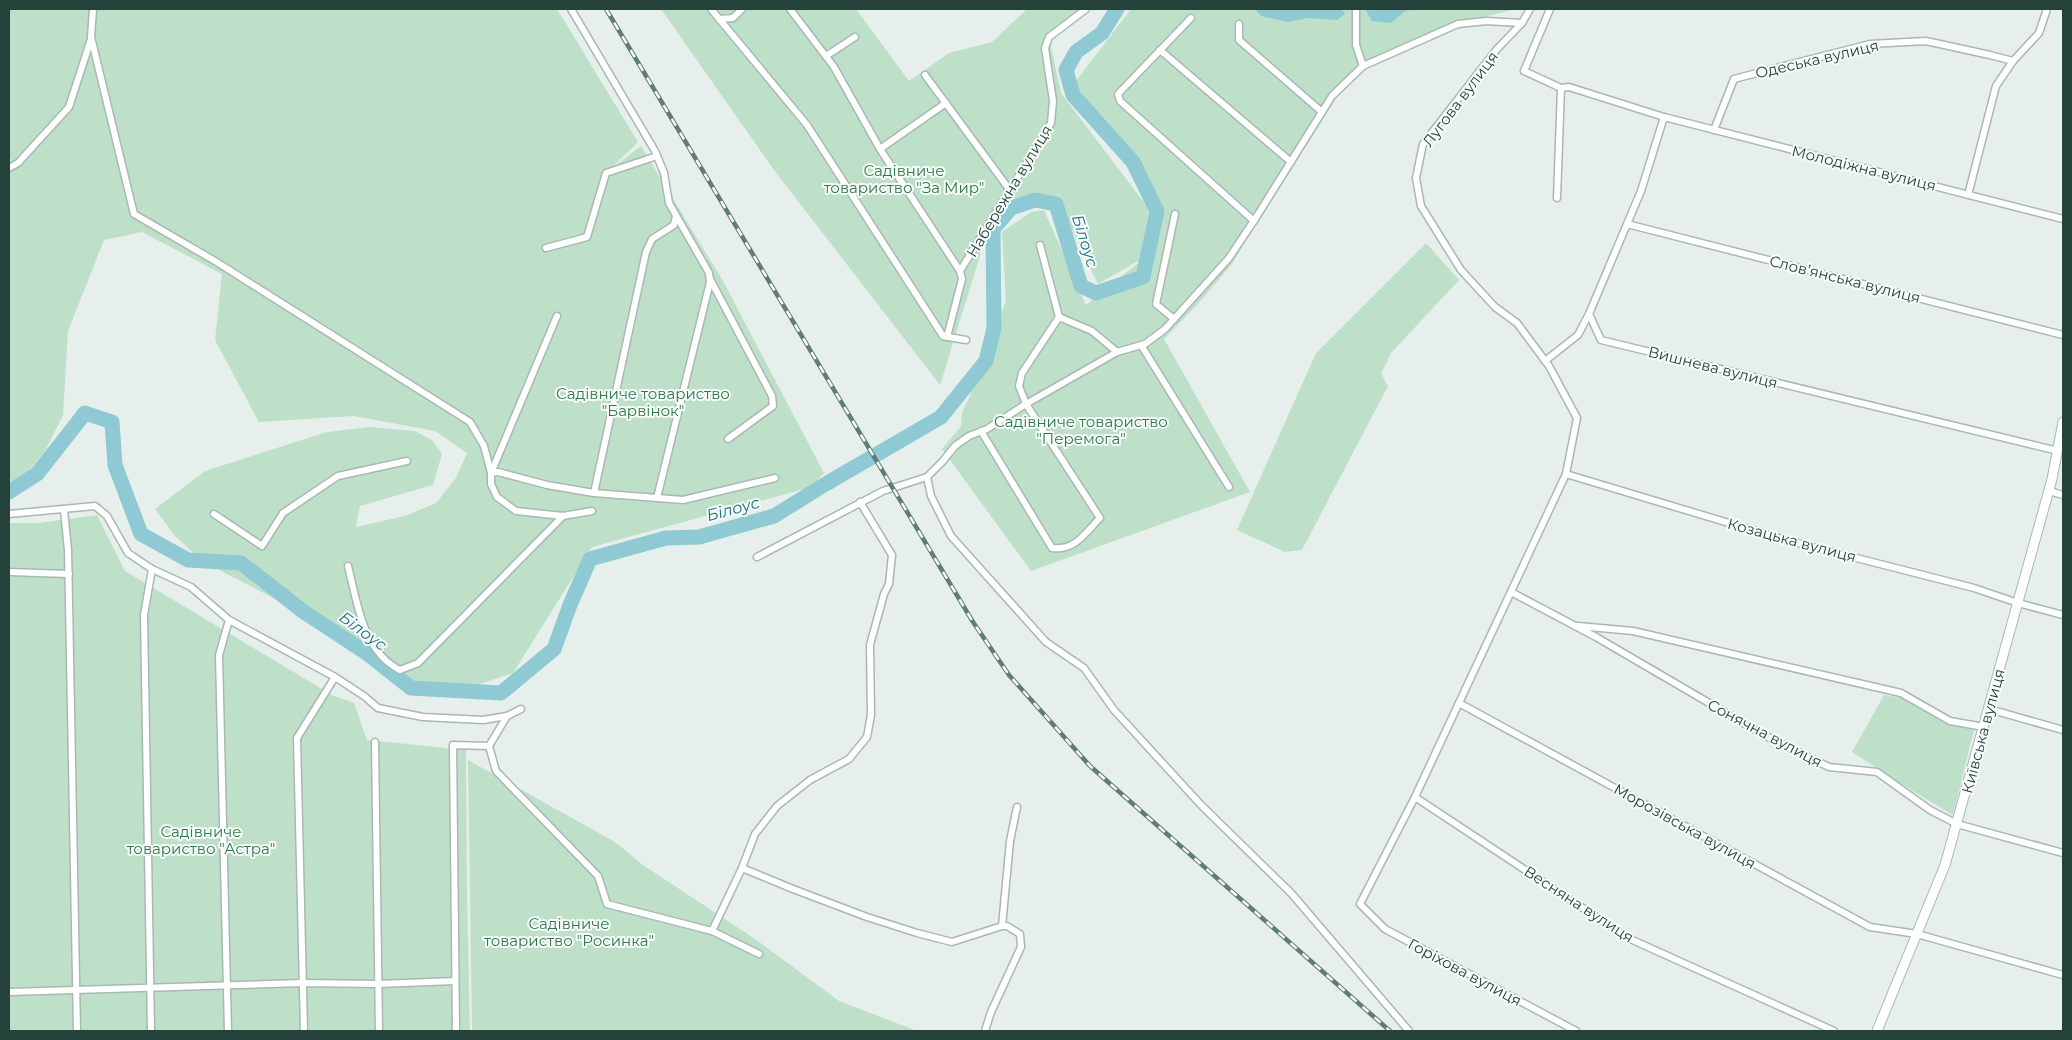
<svg xmlns="http://www.w3.org/2000/svg" width="2072" height="1040" font-family="Montserrat,sans-serif">
<style>
.green{fill:#bfe0c8}
.water{fill:#8ec9d4}
.lines{fill:none;stroke-linecap:round;stroke-linejoin:round}
.river{stroke:#8ec9d4;stroke-width:15}
.street-casing{stroke:#a8b8b2;stroke-width:9}
.secondary-casing{stroke:#a4bbb3;stroke-width:11}
.street{stroke:#fff;stroke-width:6}
.secondary{stroke:#fff;stroke-width:9}
.rail-casing{stroke:#5f7d75;stroke-width:4.5}
.rail{stroke:#f7fbf9;stroke-width:2.5;stroke-dasharray:8;stroke-linecap:butt}
.labels{text-anchor:middle;dominant-baseline:central;stroke-width:4;stroke-linejoin:round;paint-order:stroke}
.street-label{font-size:15px;fill:#24423a;stroke:#f7fbf9}
.park-label{font-size:15px;fill:#2d7a4b;stroke:#f7fbf9}
.water-label{font-size:16px;font-style:italic;fill:#1c6f80;stroke:#f7fbf9}
</style>
<rect width="100%" height="100%" fill="#e6efeb"/>
<g class="green">
<polygon points="9,9 557,9 638,142 606,173 641,146 723,281 824,473 811,487 592,547 513,673 454,693 412,685 400,670 377,652 202,561 176,537 155,509 205,471 327,432 370,427 415,431 432,440 442,454 433,485 360,506 356,527 405,516 436,503 456,478 467,453 435,431 354,416 259,422 215,340 222,274 142,232 104,240 68,331 63,415 45,451 23,478 9,482"/>
<polygon points="661,9 856,9 909,81 949,53 992,42 1027,9 1085,9 1049,37 1061,93 1149,209 1140,260 1098,284 1057,198 1013,198 989,227 940,385 774,170"/>
<polygon points="1131,9 1515,9 1458,24 1405,43 1345,78 1232,264 1197,305 1164,339 1250,492 1031,571 942,449 961,426 962,412 969,398 1006,301 1002,232 1031,212 1044,210 1086,305 1152,252 1159,218 1155,193 1109,130 1072,86"/>
<polygon points="1426,243 1459,280 1391,353 1381,374 1388,386 1302,550 1285,552 1237,530 1316,353"/>
<polygon points="97,515 125,571 332,695 354,703 367,740 466,750 467,889 470,1031 9,1031 9,523 39,523"/>
<polygon points="1884,695 1901,698 1946,724 1974,730 1953,815 1908,788 1852,752"/>
<polygon points="468,760 615,842 643,865 758,941 839,1001 917,1031 472,1031"/>
</g>
<g class="water">
<polygon points="1255,9 1342,9 1345,14 1337,20 1308,18 1288,22 1261,16"/>
<polygon points="1365,9 1417,9 1405,11 1391,23 1372,21"/>
</g>
<g class="lines">
<polyline class="river" points="9,492 37,474 85,413 112,422 115,465 141,534 188,560 241,563 304,612 368,654 411,688 501,693 554,649 570,605 590,559 666,538 699,537 774,516 824,485 941,417 986,361 994,328 993,229 1011,208 1035,200 1056,204 1081,286 1096,293 1143,277 1157,211 1133,162 1073,95 1066,70 1076,52 1102,33 1117,9"/>
<defs>
<g id="street">
<polyline points="93,9 91,37 134,214 215,261 470,422 484,446 491,473 491,484 497,497 516,511 563,516 592,511"/>
<polyline points="571,9 655,151 664,173 669,203 709,273 710,282 657,498"/>
<polyline points="711,9 807,125 943,336 966,340"/>
<polyline points="790,9 834,67 880,149 960,271 962,279 947,337"/>
<polyline points="1356,9 1356,45 1363,66"/>
<polyline points="1550,9 1524,71 1561,88"/>
<polyline points="1191,18 1118,94 1120,101 1254,221"/>
<polyline points="719,19 733,18 742,9"/>
<polyline points="1522,23 1497,49 1423,144 1416,178 1421,206 1461,270 1495,307 1517,323 1549,366 1577,418 1566,474 1415,797 1360,904 1385,929 1576,1031"/>
<polyline points="1239,24 1239,40 1322,112"/>
<polyline points="1160,50 1291,162"/>
<polyline points="826,56 855,37"/>
<polyline points="925,75 1009,189"/>
<polyline points="1714,130 1734,79 1870,44 1926,41 1990,55 2013,61"/>
<polyline points="880,149 946,103"/>
<polyline points="9,168 18,163 69,107 91,39"/>
<polyline points="1968,195 1996,86 2013,61 2039,33 2047,9"/>
<polyline points="1557,198 1561,88 1569,87 1664,117 2063,219"/>
<polyline points="1627,224 2063,335"/>
<polyline points="546,248 587,237 606,173 657,156"/>
<polyline points="960,271 1051,123 1053,101 1045,48 1049,37 1086,9"/>
<polyline points="710,279 772,396 773,406 728,439"/>
<polyline points="1589,314 1601,340 2058,451"/>
<polyline points="1059,317 1092,331 1117,352"/>
<polyline points="1174,319 1156,304 1175,214"/>
<polyline points="1141,345 1229,487"/>
<polyline points="1545,361 1578,335 1589,314 1641,191 1664,117"/>
<path d="M 981,431 L 1052,548 C 1075,551 1085,533 1100,518 L 1026,404 L 1019,386 L 1022,373 L 1059,317 L 1040,245"/>
<polyline points="491,473 498,472 547,485 594,493 683,500 775,478"/>
<polyline points="491,473 557,316"/>
<polyline points="1566,474 1782,539 1974,588 2018,603 2063,615"/>
<polyline points="927,477 931,496 951,536 1046,642 1084,668 1114,710 1201,805 1291,893 1409,1031"/>
<polyline points="2049,491 2063,495"/>
<polyline points="594,493 646,252 652,239 674,225 676,216"/>
<polyline points="64,510 68,550 77,1031"/>
<polyline points="9,514 95,506 107,516 128,553 152,569 191,587 229,620 335,677 364,696 378,708 423,717 483,720 507,716 521,709"/>
<polyline points="214,514 262,546 283,513 338,476 407,461"/>
<polyline points="757,557 883,491 927,477 942,462 955,446 969,436 987,429 1026,404 1117,352 1145,344 1165,329 1229,258 1257,216 1332,96 1363,66 1458,24 1486,21 1522,23 1530,9"/>
<path d="M 348,566 C 357,602 363,652 400,670 L 418,663 L 563,516"/>
<polyline points="9,572 69,574"/>
<polyline points="1511,592 1596,637 1764,735 1829,767 1877,772 1930,810 1957,824 2063,853"/>
<polyline points="1578,626 1633,631 1901,693 1950,721 1984,727"/>
<polyline points="1459,703 1870,927 1917,934 2063,975"/>
<polyline points="1989,709 2063,730"/>
<polyline points="375,742 379,1031"/>
<polyline points="489,746 496,771 598,876 607,904 712,931 759,954"/>
<polyline points="1415,797 1628,938 1834,1031"/>
<polyline points="742,868 793,889 867,917 917,933 952,942 1002,926 1007,926 1020,934 1021,947 991,1012 985,1031"/>
<polyline points="1002,926 1010,841 1017,807"/>
<polyline points="712,931 742,868 755,834 777,806 810,780 849,759 867,737 871,715 870,645 884,594 889,584 892,555 860,502"/>
<polyline points="9,992 303,983 378,984 455,981"/>
<polyline points="151,1031 144,615 152,569"/>
<polyline points="228,1031 219,655 229,620"/>
<polyline points="304,1031 297,738 335,677"/>
<polyline points="456,1031 453,745 489,746 507,716"/>
</g>
<polyline id="secondary" points="1877,1031 1945,865 2052,479 2063,422"/>
</defs>
<use href="#street" class="street-casing"/>
<use href="#secondary" class="secondary-casing"/>
<use href="#street" class="street"/>
<use href="#secondary" class="secondary"/>
<defs>
<polyline id="rail" points="606,9 973,622 1009,675 1090,766 1390,1031"/>
</defs>
<use href="#rail" class="rail-casing"/>
<use href="#rail" class="rail"/>
</g>
<g class="labels">
<g class="street-label">
<text transform="translate(1817 59) rotate(-13)">Одеська вулиця</text>
<text transform="translate(1460 99) rotate(-53)">Лугова вулиця</text>
<text transform="translate(1864 168) rotate(14)">Молодіжна вулиця</text>
<text transform="translate(1009 191) rotate(-59)">Набережна вулиця</text>
<text transform="translate(1845 279) rotate(14)">Словʼянська вулиця</text>
<text transform="translate(1713 367) rotate(14)">Вишнева вулиця</text>
<text transform="translate(1792 540) rotate(15)">Козацька вулиця</text>
<text transform="translate(1983 731) rotate(-75)">Київська вулиця</text>
<text transform="translate(1765 733) rotate(28)">Сонячна вулиця</text>
<text transform="translate(1685 826) rotate(29)">Морозівська вулиця</text>
<text transform="translate(1579 904) rotate(33)">Весняна вулиця</text>
<text transform="translate(1465 972) rotate(28)">Горіхова вулиця</text>
</g>
<g class="park-label">
<text x="904" y="170">Садівниче<tspan x="904" dy="17">товариство "За Мир"</tspan></text>
<text x="643" y="393">Садівниче товариство<tspan x="643" dy="17">"Барвінок"</tspan></text>
<text x="1081" y="421">Садівниче товариство<tspan x="1081" dy="17">"Перемога"</tspan></text>
<text x="201" y="831">Садівниче<tspan x="201" dy="17">товариство "Астра"</tspan></text>
<text x="569" y="923">Садівниче<tspan x="569" dy="17">товариство "Росинка"</tspan></text>
</g>
<g class="water-label">
<text transform="translate(1085 241) rotate(73)">Білоус</text>
<text transform="translate(733 509) rotate(-15)">Білоус</text>
<text transform="translate(363 631) rotate(36)">Білоус</text>
</g>
</g>
<rect width="2072" height="1040" fill="none" stroke="#24423a" stroke-width="20"/>
</svg>
